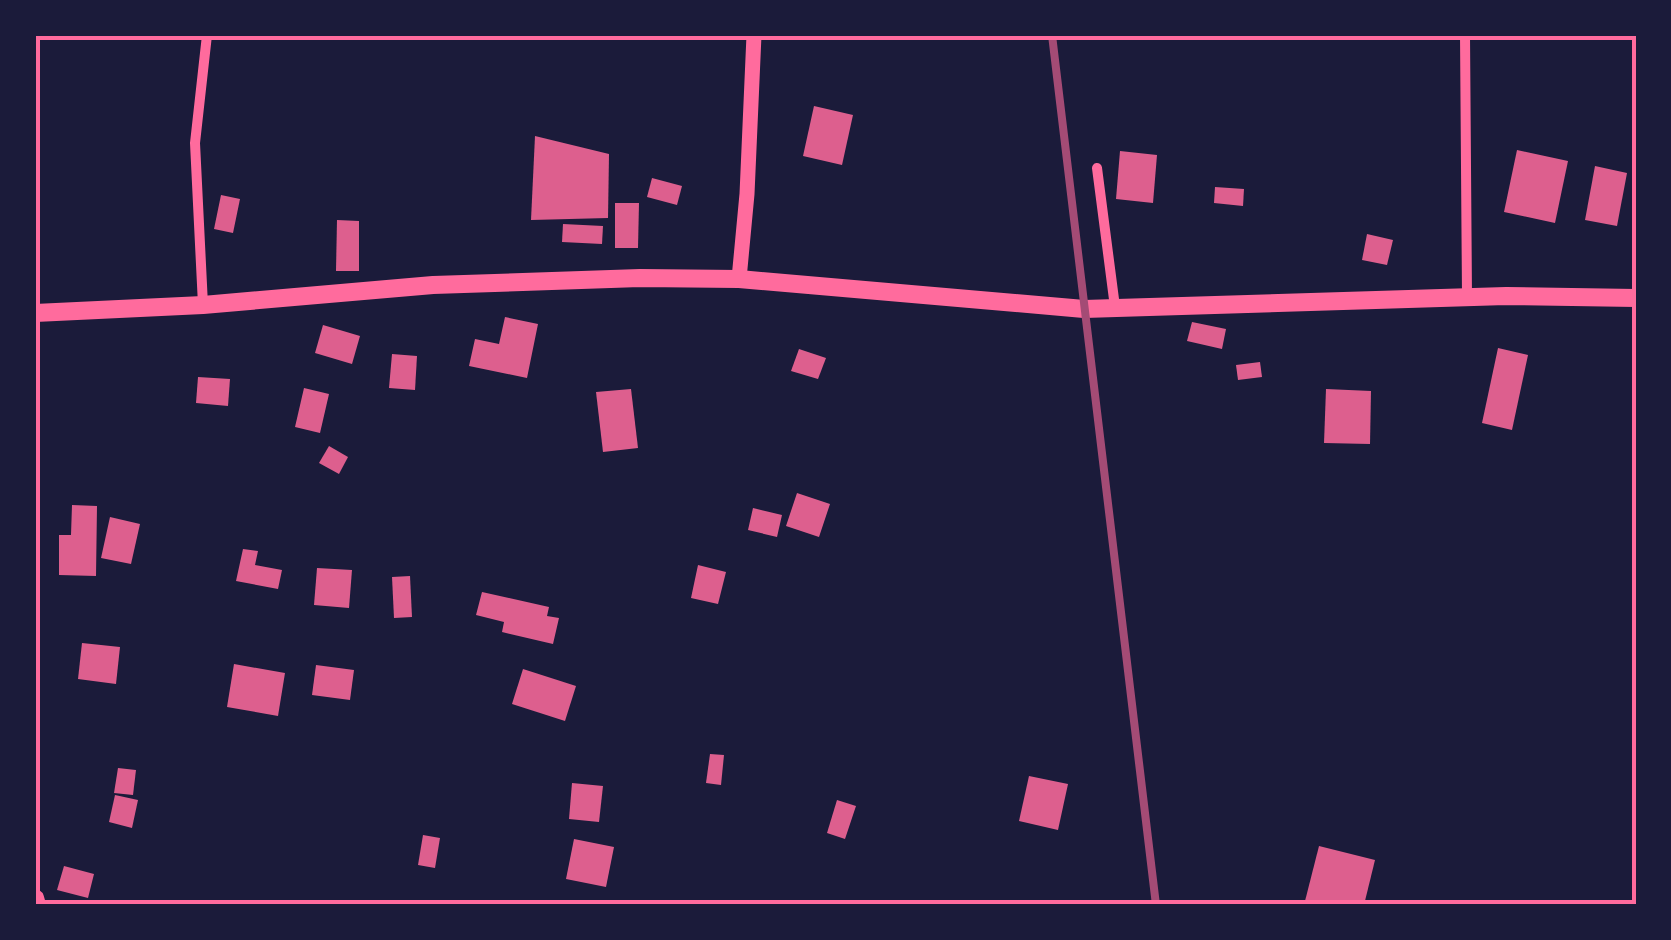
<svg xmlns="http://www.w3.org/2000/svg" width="1671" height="940" font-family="Figtree,sans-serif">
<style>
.building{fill:#dd5f8e}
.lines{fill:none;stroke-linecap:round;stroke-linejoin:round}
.minor{stroke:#ff6b9d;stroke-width:10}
.tertiary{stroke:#ff6b9d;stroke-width:15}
.secondary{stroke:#ff6b9d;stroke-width:18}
.rail{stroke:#a44b75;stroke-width:8}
.neatline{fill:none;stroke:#ff6b9d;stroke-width:4}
</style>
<rect width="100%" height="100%" fill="#1b1b3a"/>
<g class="building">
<polygon points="814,106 853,115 842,165 803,156"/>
<polygon points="535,136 609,154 608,218 531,220"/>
<polygon points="1517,150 1568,161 1555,223 1504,212"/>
<polygon points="1120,151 1157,155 1153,203 1116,199"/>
<polygon points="1595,166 1627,173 1617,226 1585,220"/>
<polygon points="652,178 682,186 677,205 647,197"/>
<polygon points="1215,187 1244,189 1243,206 1214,203"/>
<polygon points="221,195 240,199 233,233 214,229"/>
<polygon points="615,203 639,203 638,248 615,248"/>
<polygon points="337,220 359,221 359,271 336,271"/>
<polygon points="563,224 603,226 602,244 562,242"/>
<polygon points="1367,234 1393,240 1387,265 1362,260"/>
<polygon points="505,317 538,324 527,378 469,366 475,339 499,344"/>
<polygon points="1192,322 1226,329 1222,349 1187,341"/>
<polygon points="323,325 360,336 352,364 315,353"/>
<polygon points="1498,348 1528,355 1512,430 1482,423"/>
<polygon points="799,349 826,358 818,379 791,371"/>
<polygon points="392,354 417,356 415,390 389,388"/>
<polygon points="1260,362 1262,377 1238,380 1236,365"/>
<polygon points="198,377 230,379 228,406 196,403"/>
<polygon points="304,388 329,394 320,433 295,427"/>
<polygon points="631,389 638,448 603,452 596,392"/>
<polygon points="1326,389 1371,391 1370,444 1324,443"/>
<polygon points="329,446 348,457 339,474 319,463"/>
<polygon points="797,493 830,504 819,537 786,526"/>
<polygon points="72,505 97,506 96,576 59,575 59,535 71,535"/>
<polygon points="753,508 782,515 777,537 748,530"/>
<polygon points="110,517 140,524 131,564 101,558"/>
<polygon points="243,549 258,551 255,565 282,570 278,589 236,581"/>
<polygon points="698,565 726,572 718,604 691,598"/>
<polygon points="317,568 352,570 349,608 314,605"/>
<polygon points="410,576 412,617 394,618 392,577"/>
<polygon points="482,592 549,607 547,616 559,618 553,644 502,632 504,622 476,615"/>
<polygon points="82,643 120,647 116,684 78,679"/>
<polygon points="234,664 285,673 278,716 227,707"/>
<polygon points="316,665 354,670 350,700 312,695"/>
<polygon points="523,669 576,686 565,721 512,704"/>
<polygon points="710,754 724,755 721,785 706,783"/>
<polygon points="118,768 136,770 133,795 114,793"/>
<polygon points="1029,776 1068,784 1058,830 1019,821"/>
<polygon points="572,783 603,786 599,822 569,819"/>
<polygon points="115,795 138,800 132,828 109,822"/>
<polygon points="837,800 856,806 845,839 827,833"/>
<polygon points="423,835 440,838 435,868 418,865"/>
<polygon points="574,839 614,847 606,887 566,879"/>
<polygon points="1319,846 1375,860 1364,905 1304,905"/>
<polygon points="64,866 94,874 88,898 57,890"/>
</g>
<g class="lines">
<g class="minor">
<polyline points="1465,35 1467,297"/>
<polyline points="1097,168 1115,307"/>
<polyline points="203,305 195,143 207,35"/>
</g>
<polyline class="tertiary" points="739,279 747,194 754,35"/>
<g class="secondary">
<polyline points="35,313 203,305 433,285 640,278 739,279 1084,309 1506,296 1636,298"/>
<polyline points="35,898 37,905"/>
</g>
<polyline class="rail" points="1052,35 1156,905"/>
</g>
<rect width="1671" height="940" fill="none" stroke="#1b1b3a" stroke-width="75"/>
<rect x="38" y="38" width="1596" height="864" class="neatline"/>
</svg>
